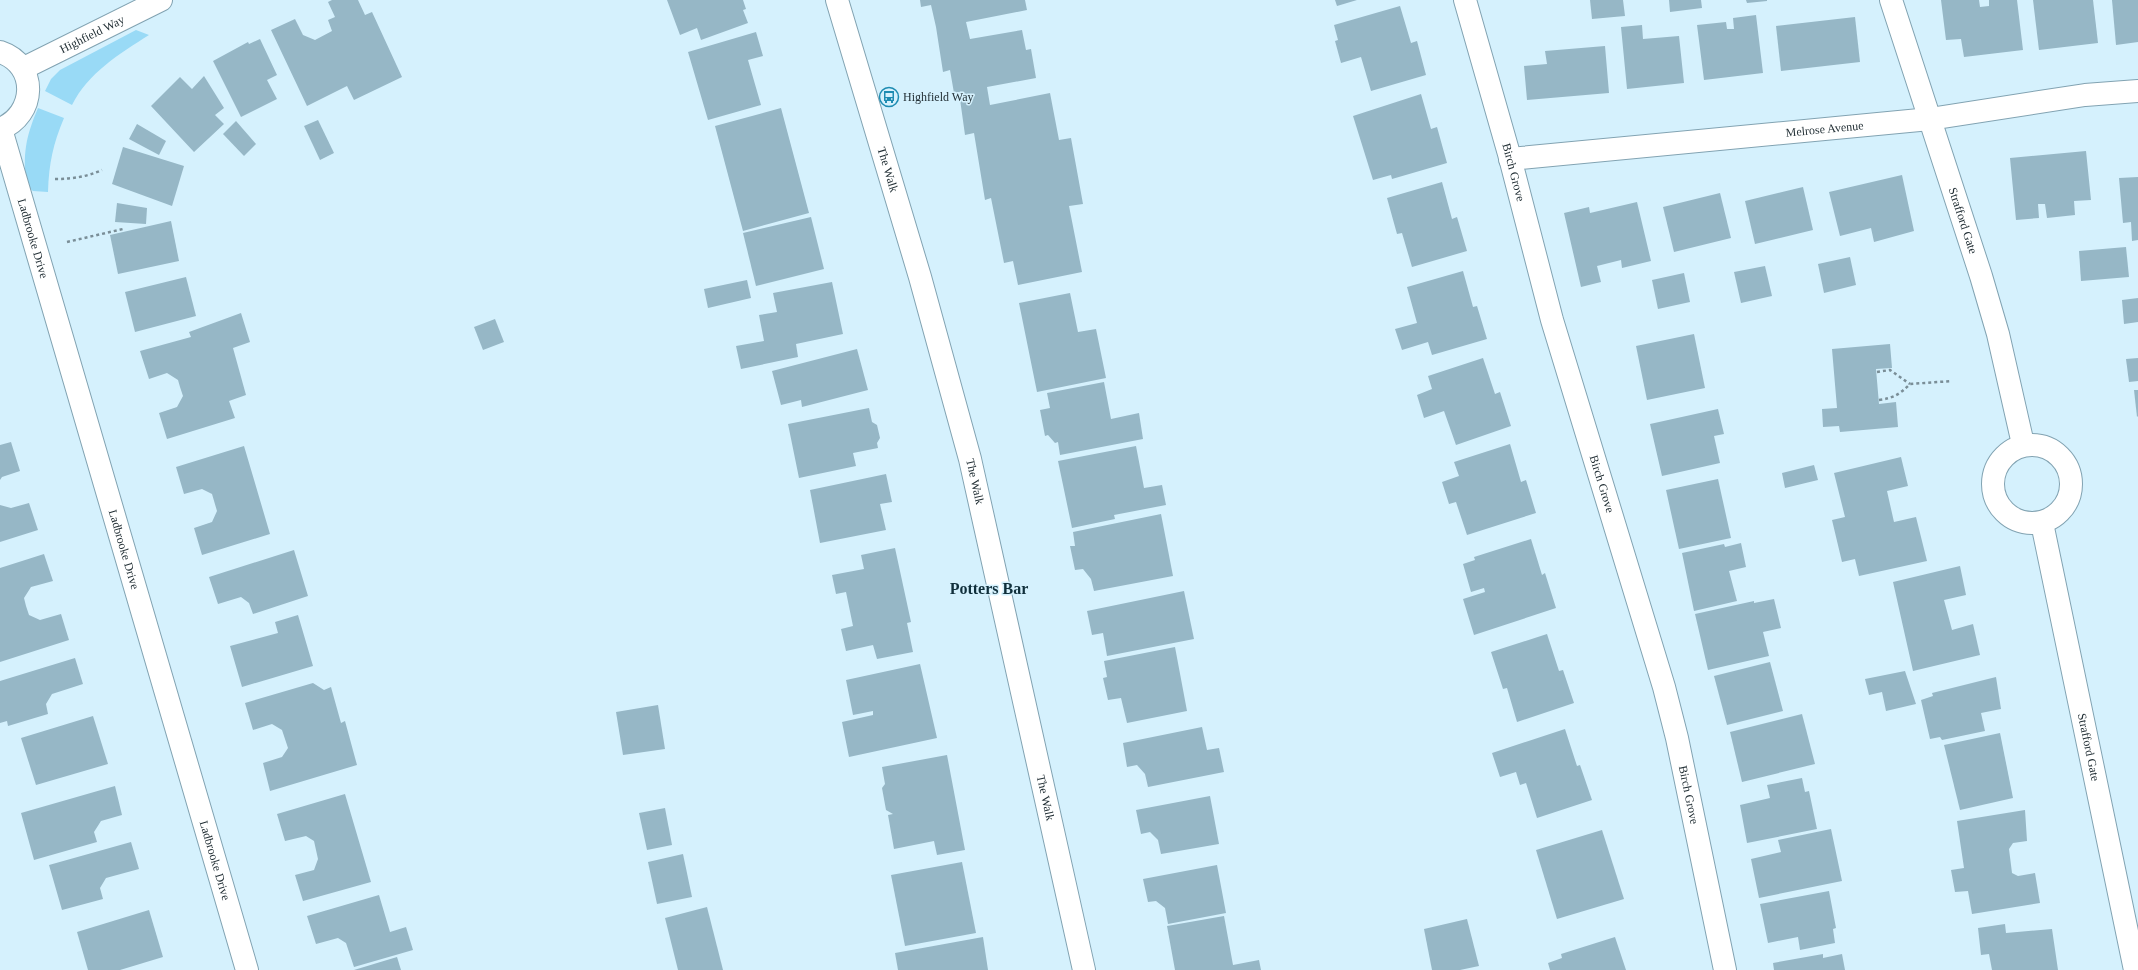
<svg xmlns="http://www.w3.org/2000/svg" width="2138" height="970" font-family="Georgia,serif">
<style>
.green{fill:#99daf6}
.building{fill:#96b7c6}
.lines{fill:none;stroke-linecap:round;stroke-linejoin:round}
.minor-casing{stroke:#82a3b2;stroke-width:24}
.tertiary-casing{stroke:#82a3b2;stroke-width:24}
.path{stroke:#7a8e97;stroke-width:2.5;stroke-dasharray:3 3;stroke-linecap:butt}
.minor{stroke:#fff;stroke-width:22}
.tertiary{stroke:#fff;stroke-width:22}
.labels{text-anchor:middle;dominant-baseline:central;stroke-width:3;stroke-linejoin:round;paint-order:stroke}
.street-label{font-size:12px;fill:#233036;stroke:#d5f1fd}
.poi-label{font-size:12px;fill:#233036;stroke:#d5f1fd;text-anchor:start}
.district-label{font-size:16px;font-weight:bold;fill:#102f3b;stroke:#d5f1fd}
</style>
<rect width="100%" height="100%" fill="#d5f1fd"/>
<g class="green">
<path d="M 136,30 L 149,35 C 119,54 88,73 72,105 L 45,91 L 51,79 L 60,70 Z"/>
<path d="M 38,108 L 64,118 C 53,144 49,163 48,192 L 33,191 L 27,186 C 22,155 26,136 38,108 Z"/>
</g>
<g class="building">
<polygon points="332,0 358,0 365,15 372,12 402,77 354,100 347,86 307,106 271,30 295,19 303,35 315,40 332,31 328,20 335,17 328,2"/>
<polygon points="667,0 743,0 746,9 743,10 748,23 701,40 697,28 680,35"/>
<polygon points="920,0 1025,0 1027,10 966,22 970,39 1022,30 1026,50 1031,49 1036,78 987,87 990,105 1050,93 1059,140 1071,138 1083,204 1069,206 1082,272 1018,285 1013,261 1004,263 991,198 985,200 974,133 965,135 959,92 954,93 950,70 943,72 936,27 931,5 921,7"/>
<polygon points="1335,0 1357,0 1337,6"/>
<polygon points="1590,0 1623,0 1625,16 1592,19"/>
<polygon points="1669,0 1701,0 1702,8 1670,12"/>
<polygon points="1746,0 1767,0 1767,1 1747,3"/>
<polygon points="1941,0 1979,0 1980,7 1989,6 1989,0 2017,0 2023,50 1964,57 1961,39 1946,40"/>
<polygon points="2033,0 2093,0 2098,43 2039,50"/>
<polygon points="2112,0 2138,0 2138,42 2116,45"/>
<polygon points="1400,6 1411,43 1417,41 1426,75 1371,91 1361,57 1341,63 1335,41 1338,40 1334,25"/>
<polygon points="1756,15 1763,73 1704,80 1697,25 1726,22 1727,29 1734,29 1733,18"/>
<polygon points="1855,17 1860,62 1781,71 1776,26"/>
<polygon points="1642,25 1643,39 1679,36 1684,83 1627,89 1621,27"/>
<polygon points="756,32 763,56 748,60 761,105 708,120 688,52"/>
<polygon points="260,39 277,75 267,80 277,99 241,117 213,61 248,42 249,44"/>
<polygon points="1605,46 1609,93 1527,100 1524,66 1547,64 1545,51"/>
<polygon points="204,76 224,108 215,115 224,124 194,152 151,106 180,77 192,89"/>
<polygon points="1421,94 1431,129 1437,127 1447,163 1392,179 1391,175 1373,180 1353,116"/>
<polygon points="781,108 809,213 743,231 715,126"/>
<polygon points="318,120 334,153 320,160 304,126"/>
<polygon points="236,121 256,144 244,156 223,134"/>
<polygon points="137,124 166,141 159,155 129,139"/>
<polygon points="123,147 184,166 172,206 112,184"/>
<polygon points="2086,151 2091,200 2074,201 2075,215 2047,218 2045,204 2038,204 2039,218 2016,220 2010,158"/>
<polygon points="1902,175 1914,231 1874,242 1871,228 1840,236 1829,192"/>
<polygon points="2138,177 2138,240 2132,241 2131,222 2123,223 2119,178"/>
<polygon points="1442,182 1452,219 1457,217 1467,251 1412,267 1402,233 1397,234 1387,198"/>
<polygon points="1803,187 1813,230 1755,244 1745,201"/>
<polygon points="1720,193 1731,238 1674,252 1663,207"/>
<polygon points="1637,202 1651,261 1622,268 1621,260 1597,266 1601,282 1581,287 1564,213 1589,207 1590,213"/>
<polygon points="117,203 147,208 146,224 115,222"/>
<polygon points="811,217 824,269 756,286 743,233"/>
<polygon points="171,221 179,261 118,274 110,235"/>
<polygon points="2126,247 2129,277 2081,281 2079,251"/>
<polygon points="1850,257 1856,285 1824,293 1818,264"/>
<polygon points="1765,266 1772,296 1741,303 1734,272"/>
<polygon points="1463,271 1473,307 1477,306 1487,339 1432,355 1428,342 1402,350 1395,329 1417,323 1407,287"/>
<polygon points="1684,273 1690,302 1658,309 1652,280"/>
<polygon points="186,277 196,316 135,332 125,292"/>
<polygon points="747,280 751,298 708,308 704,289"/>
<polygon points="832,282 843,334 796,344 798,357 741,369 736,346 764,341 759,315 777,312 773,293"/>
<polygon points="1070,293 1078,332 1096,329 1106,378 1037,392 1019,303"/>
<polygon points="2138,298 2138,322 2124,324 2122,300"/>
<polygon points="241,313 250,342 233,348 246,395 229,401 235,418 167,439 159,413 177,407 183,396 180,387 178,380 167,373 149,379 140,351 191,337 189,332"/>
<polygon points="495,319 504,342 483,350 474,327"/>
<polygon points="1694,334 1705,388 1647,400 1636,346"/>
<polygon points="1890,344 1892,368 1876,369 1879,404 1896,402 1898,427 1840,432 1839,426 1823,427 1822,409 1837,408 1832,349"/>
<polygon points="857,349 868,390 802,407 801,400 781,405 772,371"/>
<polygon points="1483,358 1495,394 1500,392 1511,426 1456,445 1444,411 1424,418 1417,395 1432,389 1428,376"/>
<polygon points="2138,358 2138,381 2129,382 2126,359"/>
<polygon points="1104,382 1111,419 1139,413 1143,439 1060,455 1058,442 1055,443 1048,435 1045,436 1040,410 1050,408 1047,393"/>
<polygon points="2134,390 2138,390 2138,416 2137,417"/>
<polygon points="869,408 872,422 877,425 880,438 877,443 878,448 853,453 856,466 799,478 788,424"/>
<polygon points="1718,409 1724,434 1714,436 1720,463 1662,476 1650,424"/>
<polygon points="11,442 20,471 2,477 0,480 0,445"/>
<polygon points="1510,444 1521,482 1526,480 1536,513 1467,535 1456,502 1449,504 1442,482 1459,476 1454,462"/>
<polygon points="244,446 270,534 202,555 194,528 212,522 217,511 212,494 202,489 184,494 176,467"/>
<polygon points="1136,446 1144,488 1162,485 1166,505 1114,515 1115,519 1072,528 1058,461"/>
<polygon points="1901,457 1908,486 1887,491 1894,522 1916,517 1927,561 1859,576 1855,559 1842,562 1832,520 1845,517 1834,473"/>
<polygon points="1814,465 1818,480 1785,488 1782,473"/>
<polygon points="886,474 892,502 880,504 886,530 820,543 810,490"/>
<polygon points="1718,479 1731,538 1679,549 1666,490"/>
<polygon points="29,503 38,530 0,542 0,505 11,508"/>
<polygon points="1161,514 1173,576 1094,591 1091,579 1083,569 1075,570 1070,546 1075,546 1073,532"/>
<polygon points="1531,539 1542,575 1545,573 1556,608 1474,635 1463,599 1485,592 1484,588 1471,592 1463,564 1475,560 1474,557"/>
<polygon points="1741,543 1746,567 1729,571 1737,601 1694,611 1682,553 1724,544 1725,547"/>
<polygon points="895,548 911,622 907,623 913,652 877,659 873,645 846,651 841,629 853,626 846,592 836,594 832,575 864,569 861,555"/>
<polygon points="294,550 308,596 253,614 249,603 241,597 218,604 209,577"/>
<polygon points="44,554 53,581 31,587 24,598 26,606 29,615 40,620 61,614 69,640 0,662 0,568"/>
<polygon points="1960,566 1966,595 1944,600 1952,630 1973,624 1980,655 1913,671 1893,582"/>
<polygon points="1184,591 1194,639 1107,656 1103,633 1092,635 1087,611"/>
<polygon points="1774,599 1781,628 1763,632 1769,656 1708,670 1695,614 1754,601 1754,603"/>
<polygon points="298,615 313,666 242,687 230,646 278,633 275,622"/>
<polygon points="1547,634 1559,671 1563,670 1574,703 1517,722 1507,688 1503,689 1491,652"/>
<polygon points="1175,647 1187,711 1127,723 1121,698 1108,700 1103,678 1107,677 1104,661"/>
<polygon points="75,658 83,684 52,694 46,704 48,714 8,726 7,721 0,723 0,681"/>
<polygon points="1770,662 1783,711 1727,725 1714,676"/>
<polygon points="920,664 937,738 849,757 842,722 873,715 873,711 853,715 846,680"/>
<polygon points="1905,671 1916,704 1886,711 1882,692 1869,695 1865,679"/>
<polygon points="1996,677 2001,709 1981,713 1985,731 1942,740 1940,737 1930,739 1921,700 1933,696 1932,693"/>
<polygon points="313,683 324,690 331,687 341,723 345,721 357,765 270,791 263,763 282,757 288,748 282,730 272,724 253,730 245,703"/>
<polygon points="658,705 665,749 623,755 616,712"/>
<polygon points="1802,714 1815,764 1742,782 1730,732"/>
<polygon points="93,716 108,764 36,785 21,738"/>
<polygon points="1202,727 1207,750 1219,748 1224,772 1148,787 1145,774 1137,765 1127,767 1123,743"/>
<polygon points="1565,729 1577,766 1580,765 1592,800 1537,818 1526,783 1520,785 1516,772 1500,777 1492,753"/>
<polygon points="2000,733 2013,798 1960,810 1944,745"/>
<polygon points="947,755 965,850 937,855 934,841 894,849 888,815 893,814 886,810 882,788 885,784 882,767"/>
<polygon points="1802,778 1805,792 1809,791 1817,829 1747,843 1740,805 1770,798 1767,785"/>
<polygon points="115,786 122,815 101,821 94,832 97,842 34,860 21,813"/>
<polygon points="345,794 371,882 303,901 295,875 314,870 318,859 314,841 306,836 285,841 277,814"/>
<polygon points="1210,796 1219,844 1161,854 1158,840 1150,832 1141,834 1136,810"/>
<polygon points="665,808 672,845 647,850 639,813"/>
<polygon points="2025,810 2027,841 2013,843 2009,849 2012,873 2018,876 2035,873 2040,903 1972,914 1968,891 1955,892 1951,870 1964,868 1957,821"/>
<polygon points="1831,829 1842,881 1759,898 1751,859 1781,852 1778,840"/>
<polygon points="1602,830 1624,899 1557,919 1536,850"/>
<polygon points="131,842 139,869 106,878 100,888 103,899 62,910 49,865"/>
<polygon points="683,854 692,897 657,904 648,862"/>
<polygon points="962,862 976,933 905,946 891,875"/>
<polygon points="1217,865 1226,913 1168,924 1165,908 1156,901 1148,902 1143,879"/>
<polygon points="1829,891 1836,928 1833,929 1835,943 1800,950 1798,937 1768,943 1760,904"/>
<polygon points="379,895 390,932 406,927 413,950 354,967 346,943 338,938 316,944 307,916"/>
<polygon points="707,907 723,970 678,970 665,918"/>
<polygon points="149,910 163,957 120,970 88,970 77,932"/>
<polygon points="1224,916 1233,965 1259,960 1261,970 1175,970 1167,926"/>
<polygon points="1467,919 1479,966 1460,970 1432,970 1424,929"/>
<polygon points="2005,924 2006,933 2052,929 2058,970 1992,970 1989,954 1981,955 1978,928"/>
<polygon points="983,937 988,970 898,970 895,953"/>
<polygon points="1615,937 1626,970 1550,970 1548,963 1562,958 1561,954"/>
<polygon points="1823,954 1823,958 1842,954 1845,970 1774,970 1773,963"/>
<polygon points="397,957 401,970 354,970"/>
</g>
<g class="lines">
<defs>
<g id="minor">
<path id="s1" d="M 1465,0 L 1509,154 L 1552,320 L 1664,687 L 1677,738 L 1725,970"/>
<path id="s2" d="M 1891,0 L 1981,276 L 1998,334 L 2023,444"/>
<path d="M 0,52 C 39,65 36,115 0,129"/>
<path id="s3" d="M 24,68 L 161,0"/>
<path id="s4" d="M 1,129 L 247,970"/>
<path id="s5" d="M 1510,159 L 1930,119 L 2085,95 L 2138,91"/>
<circle cx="2032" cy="484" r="39"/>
<path id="s6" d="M 2042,523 L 2135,970"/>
</g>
<g id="tertiary">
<path id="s7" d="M 837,0 L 920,277 L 970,459 L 1084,970"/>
</g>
</defs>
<use href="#minor" class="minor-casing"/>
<use href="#tertiary" class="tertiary-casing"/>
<g class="path">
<path d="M 55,179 C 72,179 86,177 102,170"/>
<polyline points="67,242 123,229"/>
<polyline points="1877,372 1890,370 1910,384"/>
<path d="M 1879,400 C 1894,398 1900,394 1910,384 L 1952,381"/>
</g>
<use href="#minor" class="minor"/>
<use href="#tertiary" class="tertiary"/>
</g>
<defs>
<symbol id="bus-ring" viewBox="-11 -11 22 22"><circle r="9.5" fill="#d5f1fd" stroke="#1e8cb2" stroke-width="1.5"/><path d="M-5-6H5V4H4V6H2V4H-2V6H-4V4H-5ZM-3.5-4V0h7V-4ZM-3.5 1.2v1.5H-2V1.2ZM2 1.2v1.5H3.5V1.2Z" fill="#1e8cb2"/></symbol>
</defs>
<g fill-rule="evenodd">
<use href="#bus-ring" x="878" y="86" width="22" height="22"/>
</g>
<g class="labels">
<g class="street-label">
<text stroke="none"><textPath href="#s3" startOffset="76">Highfield Way</textPath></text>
<text stroke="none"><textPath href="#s5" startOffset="316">Melrose Avenue</textPath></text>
<text stroke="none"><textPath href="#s7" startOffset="177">The Walk</textPath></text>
<text stroke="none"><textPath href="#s1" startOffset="179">Birch Grove</textPath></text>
<text stroke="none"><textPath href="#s2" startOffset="232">Strafford Gate</textPath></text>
<text stroke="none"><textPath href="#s4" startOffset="114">Ladbrooke Drive</textPath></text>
<text stroke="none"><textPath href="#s7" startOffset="501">The Walk</textPath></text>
<text stroke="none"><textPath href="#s1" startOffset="503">Birch Grove</textPath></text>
<text stroke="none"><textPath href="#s4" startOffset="438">Ladbrooke Drive</textPath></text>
<text stroke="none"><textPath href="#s6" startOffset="229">Strafford Gate</textPath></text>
<text stroke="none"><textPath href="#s1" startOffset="826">Birch Grove</textPath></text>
<text stroke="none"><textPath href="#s7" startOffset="825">The Walk</textPath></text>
<text stroke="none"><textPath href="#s4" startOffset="762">Ladbrooke Drive</textPath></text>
</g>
<g class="poi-label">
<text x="903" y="97">Highfield Way</text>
</g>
<g class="district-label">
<text x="989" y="588">Potters Bar</text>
</g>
</g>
</svg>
